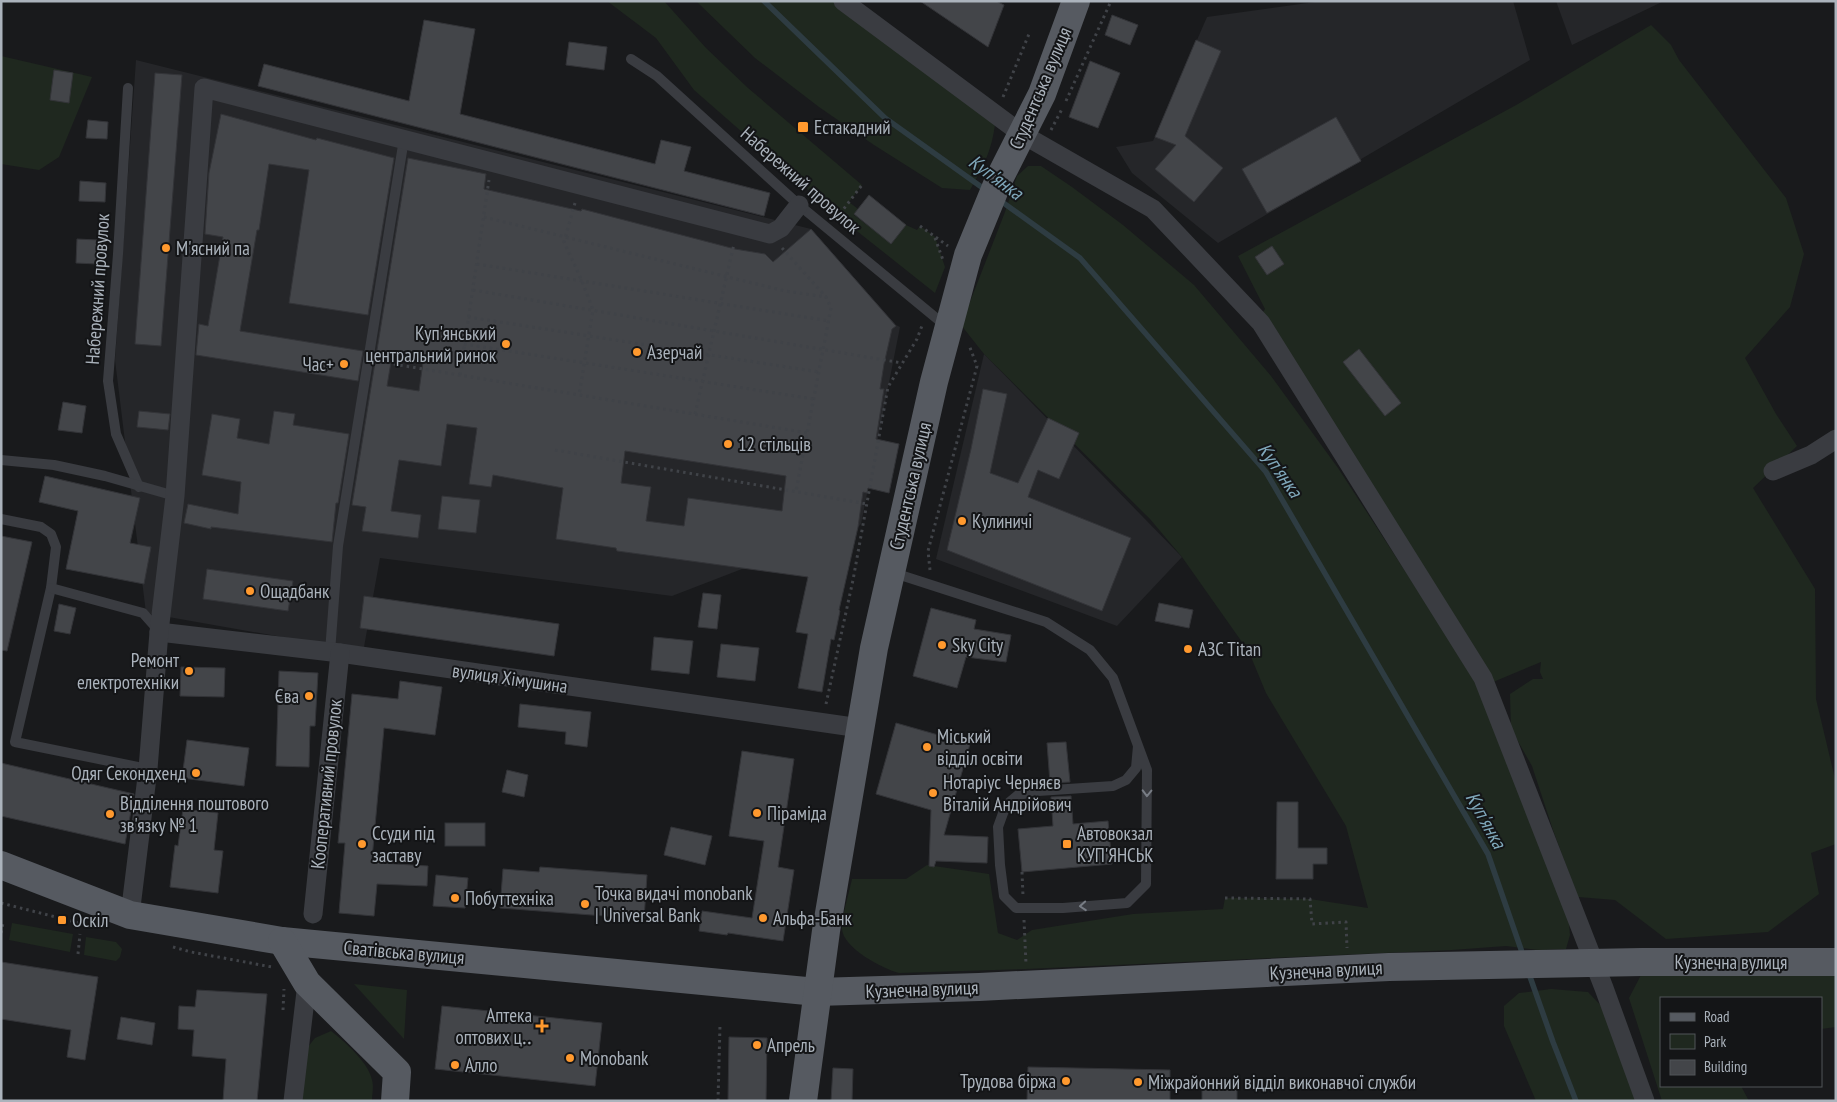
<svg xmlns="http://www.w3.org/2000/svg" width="1837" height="1102" font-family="'PT Sans Narrow',sans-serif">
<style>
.built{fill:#252629}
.green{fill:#1f281f}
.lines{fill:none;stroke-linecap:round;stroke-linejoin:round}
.stream{stroke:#2e3c42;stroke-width:5.5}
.building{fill:#434549;stroke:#333438;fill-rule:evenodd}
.path{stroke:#404348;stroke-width:3;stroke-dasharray:2.5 4;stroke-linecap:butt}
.lane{stroke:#3a3c41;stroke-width:10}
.street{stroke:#3a3c41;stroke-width:19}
.primary{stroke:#565a61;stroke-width:28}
.oneway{stroke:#787d85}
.poi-dot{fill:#ff992e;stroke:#141517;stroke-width:2}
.labels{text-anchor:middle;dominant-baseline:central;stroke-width:4;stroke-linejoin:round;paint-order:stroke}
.street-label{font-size:19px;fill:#abb3bc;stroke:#141517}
.poi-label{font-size:19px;fill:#abb3bc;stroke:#141517;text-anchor:start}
.water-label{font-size:20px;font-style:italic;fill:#7fa7ba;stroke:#141517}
</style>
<rect width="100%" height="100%" fill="#191a1c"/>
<g class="built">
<polygon points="1322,1 1513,1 1530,60 1218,243 1132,173 1116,147 1153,141 1207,17"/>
<polygon points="1556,1 1664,1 1572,45"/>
<polygon points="136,60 811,229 896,325 900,327 861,524 858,527 799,547 672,596 380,558 364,647 322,644 146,613 115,360"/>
<polygon points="984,354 1182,557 1117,626 936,559"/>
</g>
<g class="green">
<polygon points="607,1 664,1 706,48 748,88 862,185 849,202 858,209 854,215 891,243 906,225 917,230 920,226 935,237 945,267 935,293 838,216 694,90 656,38"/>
<path d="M 696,1 L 845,1 L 996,115 C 993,148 986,161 970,190 L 942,188 L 874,145 L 819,107 L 755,58 Z"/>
<polygon points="1651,25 1671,45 1679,60 1786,198 1804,254 1790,307 1745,358 1776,414 1797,446 1753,488 1815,589 1816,699 1836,783 1836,844 1811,853 1819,894 1768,932 1666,939 1615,900 1578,897 1554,833 1532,766 1511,729 1510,694 1533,679 1543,679 1540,672 1541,662 1486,685 1263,312 1265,309 1238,256 1518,104"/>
<polygon points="1,56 92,77 59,157 39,170 1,164"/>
<path d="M 1028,166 L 1041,166 L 1072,187 L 1123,225 L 1194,285 L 1271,376 L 1338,468 L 1480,686 L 1568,913 L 1570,935 L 1566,949 L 1538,950 L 1506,946 L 1452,950 L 1026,969 L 899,973 C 883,969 843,948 842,929 C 841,920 850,889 852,879 L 906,879 L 927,865 L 989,874 L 998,933 L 1017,940 L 1032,930 L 1133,914 L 1223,909 L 1225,898 L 1310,899 L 1368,908 L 1346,826 L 1266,693 L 1249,652 L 1182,557 L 1150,519 L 984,354 L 961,325 L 1005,212 L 1017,176 Z"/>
<polygon points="12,923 73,934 70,952 9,940"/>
<polygon points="86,937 116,942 122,949 120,957 116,961 84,955"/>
<polygon points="1836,969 1836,1027 1821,1029 1821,998 1661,998 1661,1086 1741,1086 1749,1101 1662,1101 1629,998 1641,975"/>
<polygon points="354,984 407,990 404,1039"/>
<polygon points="1551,989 1588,992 1608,1013 1641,1101 1536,1101 1504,1026 1504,1006 1519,993"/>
<path d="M 331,1031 C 344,1041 369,1063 372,1080 C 374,1087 372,1094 372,1101 L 302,1101 L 308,1047 L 315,1038 Z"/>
</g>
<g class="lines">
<g class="stream">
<polyline points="764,1 885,118 987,191"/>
<polyline points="998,199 1080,258 1266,472 1488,854 1524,958"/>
<polyline points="1528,971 1553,1042 1576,1101"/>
</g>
</g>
<g class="building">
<polygon points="920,1 996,1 1004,5 988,47"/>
<polygon points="1112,15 1138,25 1130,45 1105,35"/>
<polygon points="424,20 475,29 460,114 655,164 661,140 691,147 684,171 770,193 764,216 258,86 264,64 409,101"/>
<polygon points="1196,40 1221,51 1185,136 1223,168 1194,202 1155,169 1176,145 1155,137"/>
<polygon points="569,42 607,47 604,70 566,65"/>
<polygon points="1090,61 1120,73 1098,128 1069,117"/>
<polygon points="54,70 73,73 69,103 50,100"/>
<polygon points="155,73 182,75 161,346 135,344"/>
<polygon points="221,114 316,140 317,138 394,158 368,315 289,303 309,170 269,164 259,230 257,230 240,331 363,351 358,381 196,355 199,324 208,326 223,237 205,234 209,173"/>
<polygon points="1336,117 1361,161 1267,213 1242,169"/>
<polygon points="88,120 108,122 107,139 86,138"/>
<path d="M 408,158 L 486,174 L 484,189 L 581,211 L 582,209 L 735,249 L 765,254 L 773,262 L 811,229 L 896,326 L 892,329 L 884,364 L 880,389 L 884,389 L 876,439 L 899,444 L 889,493 L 868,488 L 867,493 L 863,492 L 858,527 L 839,610 L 840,611 L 834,640 L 831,639 L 822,692 L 798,688 L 808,634 L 796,632 L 808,577 L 617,551 L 616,548 L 556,539 L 563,488 L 493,475 L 491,487 L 469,484 L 477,428 L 447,424 L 441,466 L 399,460 L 391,511 L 421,515 L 418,538 L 362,531 L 366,507 L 352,505 ZM 392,356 L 423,362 L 419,391 L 387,386 ZM 625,451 L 786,476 L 782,511 L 688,498 L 684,526 L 646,521 L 651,487 L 621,483 Z"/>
<polygon points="80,181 106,183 105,202 79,201"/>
<polygon points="869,195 906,225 891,244 854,214"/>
<polygon points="77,239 97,240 97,264 76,263"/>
<polygon points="1272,246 1284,264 1267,275 1255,257"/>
<polygon points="1359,349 1401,403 1385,416 1343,362"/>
<polygon points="983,389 1007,394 990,473 1018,483 1048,418 1079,433 1059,479 1038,470 1028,497 1131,538 1102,611 947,550 971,449"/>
<polygon points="63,402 86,406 82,433 58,430"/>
<polygon points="139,411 170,414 168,430 137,427"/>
<polygon points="274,411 295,414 293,425 349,434 338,503 336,503 332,542 211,527 211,529 184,523 188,504 238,514 241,482 202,475 212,414 240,419 237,438 269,444"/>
<polygon points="45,476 140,498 130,543 151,547 144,584 66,569 78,511 39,502"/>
<polygon points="442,496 480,500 476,533 438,529"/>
<polygon points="1,536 32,542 7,651 1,650"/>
<polygon points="207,569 293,581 288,611 203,599"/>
<polygon points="703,593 721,595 717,629 698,627"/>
<polygon points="364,596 559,624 554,656 360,628"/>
<polygon points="1159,603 1193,610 1189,628 1155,621"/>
<polygon points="59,604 76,608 70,634 54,631"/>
<polygon points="931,608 976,620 974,629 1011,635 1006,662 966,657 957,688 913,676"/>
<polygon points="654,637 693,641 689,674 651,670"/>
<polygon points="721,644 759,648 755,681 717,677"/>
<polygon points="181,667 225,668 224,697 180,696"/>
<polygon points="279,671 318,673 315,726 310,726 309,767 276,766"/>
<polygon points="400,681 442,687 435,735 384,728 372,859 379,859 379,863 428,866 427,886 377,884 374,916 339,913 345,843 338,843 352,694 398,699"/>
<polygon points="520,704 591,712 587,747 565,744 566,732 518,727"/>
<polygon points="896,723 970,744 944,835 988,837 987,863 936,861 934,867 929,866 931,810 876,794"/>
<polygon points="187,740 249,748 244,786 182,778"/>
<polygon points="1066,742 1070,782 1050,783 1047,743"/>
<polygon points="742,751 794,759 778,867 794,870 783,941 728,933 727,935 699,931 702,911 752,918 764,841 729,836"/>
<polygon points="1,763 134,794 125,844 1,816"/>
<polygon points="507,770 528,775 524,797 502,792"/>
<polygon points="1071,796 1073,824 1108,821 1112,864 1022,872 1018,829 1053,826 1051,797"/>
<polygon points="1277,802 1298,802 1298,848 1327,848 1327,864 1313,864 1313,879 1276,879"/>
<polygon points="183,809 218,813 214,850 223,851 218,893 170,887 175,845 178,846"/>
<rect x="445" y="823" width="40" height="23"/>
<polygon points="671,827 712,836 705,865 664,855"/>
<polygon points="540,867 647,875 644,919 500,908 503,869 539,872"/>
<polygon points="436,875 468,878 465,908 433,906"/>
<polygon points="1,962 98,977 85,1060 67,1057 71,1030 1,1019"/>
<polygon points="197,990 267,994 257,1101 223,1101 226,1059 192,1056 194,1030 178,1029 179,1006 195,1007"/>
<polygon points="442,1006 602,1023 595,1086 435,1069"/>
<polygon points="121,1017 155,1023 152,1045 117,1039"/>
<polygon points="729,1037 767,1038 766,1101 728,1101"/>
<polygon points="1028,1067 1170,1070 1170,1101 1027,1101"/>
<polygon points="833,1068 853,1069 852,1101 831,1101"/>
<polygon points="1237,1084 1237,1101 1202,1101 1202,1086"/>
</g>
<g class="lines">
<g class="path">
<polyline points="1003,97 1029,34"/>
<polyline points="1066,101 1111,1"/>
<polyline points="1051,130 1062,109"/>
<polyline points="575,203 564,242 582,281 593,310 579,395"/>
<polyline points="484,217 785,291 826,297"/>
<polyline points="836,219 862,185"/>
<polyline points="920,226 948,246"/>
<polyline points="935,238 943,260"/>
<polyline points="782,248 826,297 831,308 796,491"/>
<polyline points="477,264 829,321"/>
<polyline points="473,290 902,363"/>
<polyline points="468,317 819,372"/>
<polyline points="464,344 814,399"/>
<polyline points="381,362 808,433"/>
<polyline points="460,375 489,180"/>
<polyline points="695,414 734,244"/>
<polyline points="555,450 867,504"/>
<polyline points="930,570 928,551 977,366 969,345"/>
<polyline points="826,704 853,580 888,387 917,339 923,323"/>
<polyline points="1022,872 1023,896"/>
<polyline points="1225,898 1310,899 1312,924 1346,922 1347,948"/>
<polyline points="1,903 87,925"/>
<polyline points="1024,920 1026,964"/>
<polyline points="1,933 3,923"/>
<polyline points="173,947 191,952 272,967"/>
<polyline points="78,954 80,934"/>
<polyline points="283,1010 284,989"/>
<polyline points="718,1101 720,1025"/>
</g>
<g class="lane">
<polyline points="631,59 657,76 799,205 947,327"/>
<polyline points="128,88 118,254 108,381 116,434 139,487"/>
<polyline points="1,460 54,465 105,476 175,496"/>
<polyline points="1,519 41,527 51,534 56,547 51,588 15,742 148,769"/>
<polyline points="891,572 1046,622 1090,650 1113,678 1147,770 1146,884 1127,903 1063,908 1016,908 1004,896 1000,865 998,827 1006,805 1018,795 1038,791 1113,786 1126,780 1136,768 1138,746"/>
<polyline points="51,588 143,613 159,631"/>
<polyline points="330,652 338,546 404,139"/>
</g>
<g class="street">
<polyline points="843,1 1022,134 1153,209 1261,323 1483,678 1604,988 1645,1101"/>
<polyline points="1773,471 1811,455 1836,439"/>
<polyline points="159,632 340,653 860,728"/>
<polyline points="313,914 340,653"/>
<polyline points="130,915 148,769 159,632 175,496 204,88 770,234 781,228 799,205"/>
<polyline points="293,1101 307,983"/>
</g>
<g class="primary">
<polyline points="1,865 130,915 282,941 817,992 979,987 1389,967 1642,962 1836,962"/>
<polyline points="282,941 307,983 397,1072 395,1101"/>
<polyline points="803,1101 826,931 874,648 934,382 968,255 1000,177 1042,94 1076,1"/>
</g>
</g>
<defs><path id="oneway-chevron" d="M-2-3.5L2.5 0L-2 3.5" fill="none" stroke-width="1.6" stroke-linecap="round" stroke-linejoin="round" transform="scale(1.25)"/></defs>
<g class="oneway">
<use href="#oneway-chevron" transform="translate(1147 793) rotate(91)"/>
<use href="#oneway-chevron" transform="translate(1083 906) rotate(176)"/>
</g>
<g class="poi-dot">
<rect x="797" y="121" width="12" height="12" rx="2.5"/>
<circle cx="166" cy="248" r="5"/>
<circle cx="506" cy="344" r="5"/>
<circle cx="637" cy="352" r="5"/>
<circle cx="344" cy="364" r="5"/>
<circle cx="728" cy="444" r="5"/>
<circle cx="962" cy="521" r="5"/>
<circle cx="250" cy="591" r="5"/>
<circle cx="942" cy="645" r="5"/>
<circle cx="1188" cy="649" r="5"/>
<circle cx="189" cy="671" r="5"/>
<circle cx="309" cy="696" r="5"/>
<circle cx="927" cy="747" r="5"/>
<circle cx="196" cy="773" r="5"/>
<circle cx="933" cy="793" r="5"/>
<circle cx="757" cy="813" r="5"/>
<circle cx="110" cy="814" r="5"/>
<circle cx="362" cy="844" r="5"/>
<rect x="1062" y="839" width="10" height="10" rx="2.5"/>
<circle cx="455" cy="898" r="5"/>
<circle cx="585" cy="904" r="5"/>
<circle cx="763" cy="918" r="5"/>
<rect x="57" y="915" width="10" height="10" rx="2.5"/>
<path d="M539.5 1018.5h5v5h5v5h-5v5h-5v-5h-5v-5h5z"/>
<circle cx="757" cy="1045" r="5"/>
<circle cx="570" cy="1058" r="5"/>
<circle cx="455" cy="1065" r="5"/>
<circle cx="1066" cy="1081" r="5"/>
<circle cx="1138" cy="1082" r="5"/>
</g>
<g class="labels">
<g class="street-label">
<text transform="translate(1040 88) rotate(-67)">Студентська вулиця</text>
<text transform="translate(801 180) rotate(41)">Набережний провулок</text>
<text transform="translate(97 289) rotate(-86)">Набережний провулок</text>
<text transform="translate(910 486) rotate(-77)">Студентська вулиця</text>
<text transform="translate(510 678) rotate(8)">вулиця Хімушина</text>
<text transform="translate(326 784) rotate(-84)">Кооперативний провулок</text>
<text transform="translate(404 952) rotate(5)">Сватівська вулиця</text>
<text x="1731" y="962">Кузнечна вулиця</text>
<text transform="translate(1326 970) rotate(-3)">Кузнечна вулиця</text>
<text transform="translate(922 989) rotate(-2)">Кузнечна вулиця</text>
</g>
<g class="poi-label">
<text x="814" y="127">Естакадний</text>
<text x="176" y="248">М'ясний па</text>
<text x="496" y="333" text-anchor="end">Куп'янський<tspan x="496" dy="22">центральний ринок</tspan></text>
<text x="647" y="352">Азерчай</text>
<text x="334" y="364" text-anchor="end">Час+</text>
<text x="738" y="444">12 стільців</text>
<text x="972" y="521">Кулиничі</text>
<text x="260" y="591">Ощадбанк</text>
<text x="952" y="645">Sky City</text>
<text x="1198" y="649">АЗС Titan</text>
<text x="179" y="660" text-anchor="end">Ремонт<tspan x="179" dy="22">електротехніки</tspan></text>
<text x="299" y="696" text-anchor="end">Єва</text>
<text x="937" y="736">Міський<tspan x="937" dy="22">відділ освіти</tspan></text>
<text x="186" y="773" text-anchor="end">Одяг Секондхенд</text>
<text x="943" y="782">Нотаріус Черняєв<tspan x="943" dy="22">Віталій Андрійович</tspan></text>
<text x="120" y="803">Відділення поштового<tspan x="120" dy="22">зв'язку № 1</tspan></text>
<text x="767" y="813">Піраміда</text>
<text x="372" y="833">Ссуди під<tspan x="372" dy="22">заставу</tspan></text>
<text x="1077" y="833">Автовокзал<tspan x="1077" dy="22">КУП'ЯНСЬК</tspan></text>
<text x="595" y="893">Точка видачі monobank<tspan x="595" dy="22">| Universal Bank</tspan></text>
<text x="465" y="898">Побуттехніка</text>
<text x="773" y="918">Альфа-Банк</text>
<text x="72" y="920">Оскіл</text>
<text x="532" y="1015" text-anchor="end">Аптека<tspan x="532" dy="22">оптових ц‥</tspan></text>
<text x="767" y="1045">Апрель</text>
<text x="580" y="1058">Monobank</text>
<text x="465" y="1065">Алло</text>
<text x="1056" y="1081" text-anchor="end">Трудова біржа</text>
<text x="1148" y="1082">Міжрайонний відділ виконавчої служби</text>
</g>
<g class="water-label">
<text transform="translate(996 177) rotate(36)">Куп'янка</text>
<text transform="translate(1280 470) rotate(55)">Куп'янка</text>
<text transform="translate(1486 820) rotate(61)">Куп'янка</text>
</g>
</g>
<rect width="1837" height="1102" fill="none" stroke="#abb3bc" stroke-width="5"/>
<rect x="1660" y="997" width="162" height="90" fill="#141517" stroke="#505459"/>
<rect x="1670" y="1013" width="25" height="8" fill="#565a61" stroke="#505459"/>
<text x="1704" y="1022" font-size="15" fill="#abb3bc">Road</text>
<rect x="1670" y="1034" width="25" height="15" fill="#1f281f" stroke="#505459"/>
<text x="1704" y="1047" font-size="15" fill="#abb3bc">Park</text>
<rect x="1670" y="1060" width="25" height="15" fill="#434549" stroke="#505459"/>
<text x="1704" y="1072" font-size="15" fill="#abb3bc">Building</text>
</svg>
